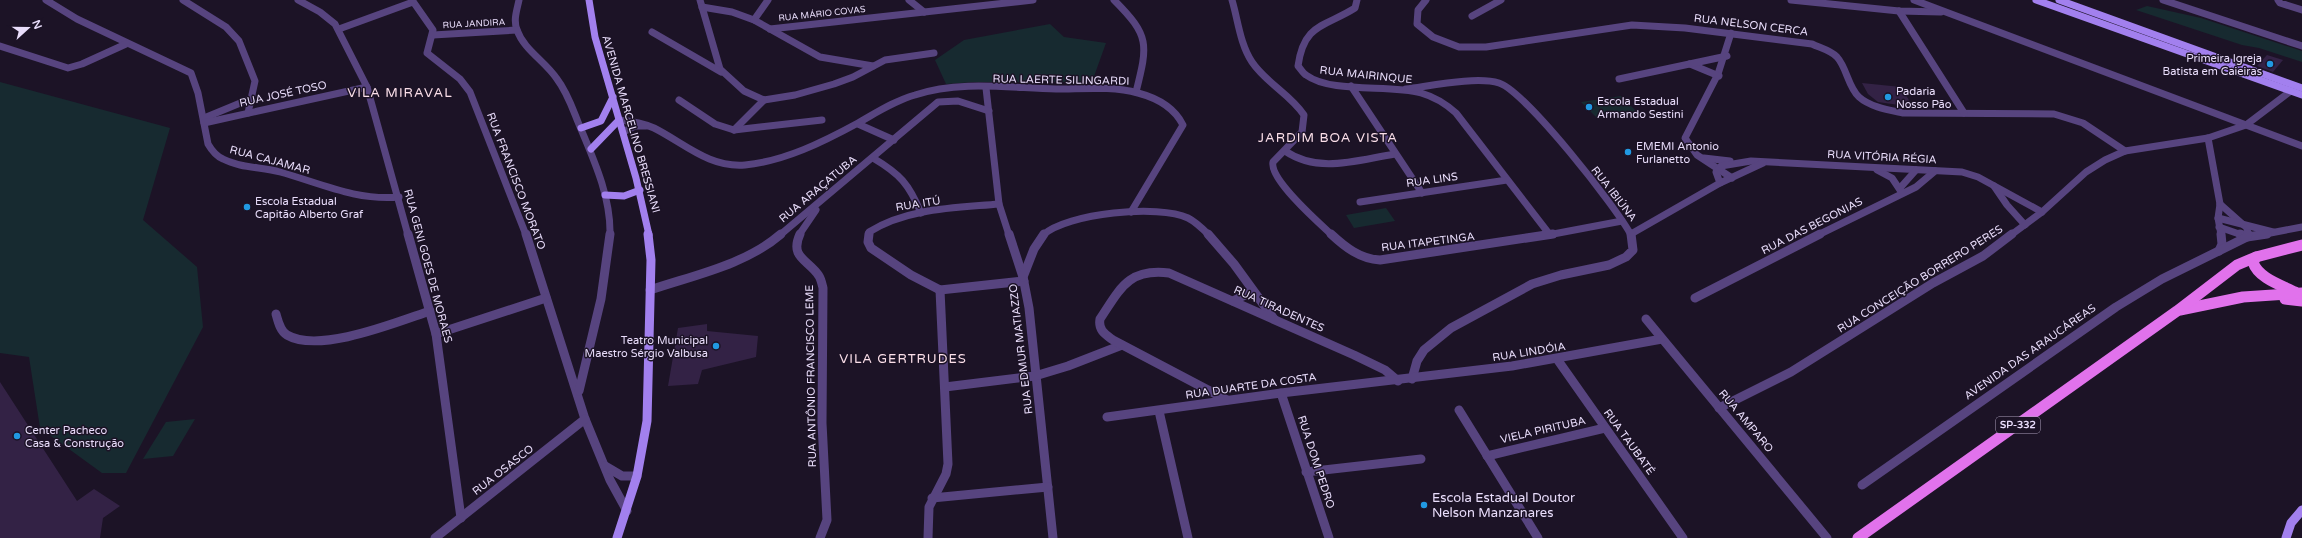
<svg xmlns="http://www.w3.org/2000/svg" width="2302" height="538" font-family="'Varela Round',sans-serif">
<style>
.green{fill:#172a30}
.building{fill:#332245}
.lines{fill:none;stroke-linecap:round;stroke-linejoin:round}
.street-far1{stroke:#57447f;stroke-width:7}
.street{stroke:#57447f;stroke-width:9}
.secondary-far1{stroke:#a280ee;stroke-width:7}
.secondary{stroke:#a280ee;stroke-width:9}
.primary{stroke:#e172ec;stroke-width:11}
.poi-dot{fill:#2199e2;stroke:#1c1326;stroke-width:1.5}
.labels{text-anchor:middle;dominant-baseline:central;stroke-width:3;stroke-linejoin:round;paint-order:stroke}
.far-street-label{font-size:9px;fill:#e9ddfb;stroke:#1c1326}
.shield{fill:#1c1326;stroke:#aca0bb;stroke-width:1}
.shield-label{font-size:10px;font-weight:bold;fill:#e9ddfb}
.street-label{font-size:11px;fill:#e9ddfb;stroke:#1c1326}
.poi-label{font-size:11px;fill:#e9ddfb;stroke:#1c1326;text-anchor:start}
.quarter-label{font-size:13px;letter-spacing:1px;fill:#fbdfe9;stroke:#1c1326}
.near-poi-label{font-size:13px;fill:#e9ddfb;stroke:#1c1326;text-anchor:start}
</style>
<rect width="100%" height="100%" fill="#1c1326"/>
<g class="green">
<polygon points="2147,6 2201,18 2302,51 2302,62 2259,48 2242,45 2136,10"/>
<polygon points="1050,24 1064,37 1106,43 1092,82 974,82 946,84 935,60 964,40"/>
<polygon points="0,82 170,128 143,220 197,267 203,327 126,473 102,473 40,428 29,357 0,353"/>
<polygon points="1621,96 1637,112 1597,118 1581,102"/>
<polygon points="1386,208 1395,221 1354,228 1346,215"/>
<polygon points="195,419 173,456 143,459 166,422"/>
</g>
<g class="building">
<polygon points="2267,55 2283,60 2273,72 2257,66"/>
<polygon points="1862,83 1901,87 1913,107 1878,102 1868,94"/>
<polygon points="707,324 707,331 758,336 756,357 702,370 698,384 668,386 678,328"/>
<polygon points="0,382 77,501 94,489 120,506 103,518 100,538 0,538"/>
</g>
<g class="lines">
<g class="street-far1">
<path d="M 46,0 L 77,19 L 191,73 L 198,93 L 208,144 C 212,151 216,156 223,159 C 240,168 262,167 280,172 C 320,183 356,201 399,197"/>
<polyline points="183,0 226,27 239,41 255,81 248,113"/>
<polyline points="298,0 320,12 335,24 367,87 408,235"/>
<polyline points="412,0 433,30 427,53 460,79 470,92 526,235"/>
<path d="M 519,0 C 517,10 513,20 517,30 C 524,50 545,61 557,79 C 567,92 572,107 578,122 C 593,158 611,196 610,235"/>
<polyline points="700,0 720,69 744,91 764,100 795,95 834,84 853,77 885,60 934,53"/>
<polyline points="909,0 924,12"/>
<path d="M 1114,0 C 1150,36 1148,44 1136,92"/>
<path d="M 1232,0 C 1238,20 1240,44 1252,62 C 1266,83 1290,94 1304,115 L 1302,132 L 1273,162 C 1269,179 1319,223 1332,235"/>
<path d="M 1357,0 L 1355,8 C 1325,27 1304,23 1298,66 C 1300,68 1303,73 1306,75 C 1332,94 1390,84 1421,93 C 1435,97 1446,104 1456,113 L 1550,235"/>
<path d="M 1426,0 L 1418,10 L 1417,24 L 1433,37 L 1459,47 L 1486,47 L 1632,25 L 1685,28 L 1812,44 C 1820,48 1830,50 1837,57 C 1847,68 1848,87 1859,97 C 1870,107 1889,110 1903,113 L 2054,114 L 2083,123 L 2125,151"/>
<polyline points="1791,0 1899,11 1941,12"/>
<polyline points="1914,0 2302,146"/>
<polyline points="2163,0 2302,46"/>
<polyline points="2278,0 2280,3 2302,10"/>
<polyline points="702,7 732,12 754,20 820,57 873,66"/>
<polyline points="1899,11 1964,113"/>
<polyline points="1472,16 1501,0"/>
<polyline points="754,20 768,0"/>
<polyline points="339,29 413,2"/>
<polyline points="770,29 1033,0"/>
<polyline points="652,32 721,72"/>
<polyline points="1731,33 1718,74 1685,138 1697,155 1732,178"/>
<polyline points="433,35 517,30"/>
<polyline points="0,46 68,68 82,64 126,44"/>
<polyline points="1690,64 1719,76"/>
<polyline points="1619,79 1727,56"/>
<polyline points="1351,86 1422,193"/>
<polyline points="986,88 999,204 1009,235"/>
<path d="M 1406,89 C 1430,86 1477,76 1499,83 C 1525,91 1617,208 1631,235"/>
<polyline points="679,100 715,124 734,130 822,120"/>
<polyline points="204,118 250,99"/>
<path d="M 619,120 C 631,121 643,123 654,128 C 684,143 709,168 745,165 C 785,161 823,142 858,123 C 876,113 894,101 915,95 C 959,80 1010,88 1056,89 C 1083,89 1112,86 1138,93 C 1157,98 1174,107 1183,125 L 1131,212"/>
<polyline points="204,123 367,87"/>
<polyline points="858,124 894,140"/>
<polyline points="734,130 764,100"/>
<polyline points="623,132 635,126 646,126"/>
<polyline points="2208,138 2220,204 2218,218 2221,235"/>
<path d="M 1285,151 C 1319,174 1357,160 1395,154"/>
<path d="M 873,158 C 900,174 909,184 921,213"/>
<polyline points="1704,158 1730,161"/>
<polyline points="1877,170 1892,178 1902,193"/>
<polyline points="1720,183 1716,172 1721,166 1751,161 1962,172 1978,177 2042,212"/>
<polyline points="1994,186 2007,205 2025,225"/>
<polyline points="1900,188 1916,170"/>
<polyline points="1360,202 1507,180"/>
<polyline points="2220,204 2247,228 2248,235"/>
<polyline points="2218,218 2273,232"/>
<polyline points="2219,227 2242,235"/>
<polyline points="1631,234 1720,183 1763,163"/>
<polyline points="780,235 938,102 958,101 989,111"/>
<polyline points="799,235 816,210"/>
<path d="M 869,235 L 869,232 C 907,208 955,208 999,204"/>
<path d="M 1043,235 C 1067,213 1159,204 1188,218 C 1196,222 1203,229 1209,235"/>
<polyline points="1548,235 1622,221"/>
<polyline points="1818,235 1916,187 1935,171"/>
<polyline points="2011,235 2042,212 2086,172 2105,160 2125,151 2208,138 2246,125 2296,87"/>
<polyline points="2260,235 2302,227"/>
</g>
<g class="street">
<polyline points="408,234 436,334 461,518"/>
<polyline points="526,234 585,419 610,480 627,511"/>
<path d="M 800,234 C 789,258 809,260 819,276 C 821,279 822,284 823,288 L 822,423 L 827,520 L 820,538"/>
<polyline points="869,234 868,242 871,248 911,275 940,290 1024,281"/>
<polyline points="1009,234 1023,277 1029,308 1053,538"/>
<polyline points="1208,234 1234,264 1274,319"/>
<path d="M 1331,234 C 1345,247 1360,259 1380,260 L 1553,234"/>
<polyline points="2240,234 2247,237 2267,234"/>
<polyline points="2219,251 2222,244 2221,234"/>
<polyline points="1023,277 1034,249 1044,234"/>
<path d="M 650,290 C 694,275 745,265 781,234"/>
<polyline points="1695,298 1820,234"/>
<polyline points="1233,301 1253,291"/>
<path d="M 276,314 C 278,321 280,331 287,335 C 319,354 397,322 430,311"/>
<polyline points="1646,319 1827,538"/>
<polyline points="436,334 546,298"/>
<polyline points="1557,359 1683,538"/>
<polyline points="1412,379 1417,361 1424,350 1451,328 1532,284 1561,275 1609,265 1626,257 1633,250 1631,234"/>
<polyline points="945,387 1035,376 1068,366 1122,345"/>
<polyline points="579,391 601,299 610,234"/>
<polyline points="1281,393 1329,538"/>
<path d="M 1227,400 L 1113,340 C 1105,334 1098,330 1100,319 C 1120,289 1128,268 1169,273 L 1354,355 L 1385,370 L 1398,381"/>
<polyline points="1719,408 1791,372 1933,283 1983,256 2012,234"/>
<polyline points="1459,410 1538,538"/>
<polyline points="1159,411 1188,538"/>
<polyline points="1107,417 1281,393 1512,366 1662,339"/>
<polyline points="1487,456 1605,428"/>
<polyline points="605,466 622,476 637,476"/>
<polyline points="1306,472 1421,459"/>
<polyline points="1862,485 2116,307 2162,279 2247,237 2248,234"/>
<polyline points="932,498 1048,487"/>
<polyline points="435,538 585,419"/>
<polyline points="928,538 929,507 946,474 948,464 940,290"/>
</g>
<g class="secondary-far1">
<polyline points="589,0 595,37 636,178 649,235"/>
<polyline points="2036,0 2302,95"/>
<polyline points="2059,0 2302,88"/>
<polyline points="581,128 601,121 613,97"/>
<polyline points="591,149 619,120"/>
<polyline points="605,195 624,196 640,190"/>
</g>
<g class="secondary">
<polyline points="617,538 637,476 647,421 651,260 648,234"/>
<polyline points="2286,538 2291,523 2302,510"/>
</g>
<g class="primary">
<path d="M 2256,257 L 2253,262 C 2258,278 2281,285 2295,292"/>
<polyline points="2285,299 2302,301"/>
<polyline points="2180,310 2243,297 2302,293"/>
<polyline points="1858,538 2177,311 2237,265 2256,257 2302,245"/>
</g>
</g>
<g class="poi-dot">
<circle cx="2270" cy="64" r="4"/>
<circle cx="1888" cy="97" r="4"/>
<circle cx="1589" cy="107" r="4"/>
<circle cx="1628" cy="152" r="4"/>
<circle cx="247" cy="207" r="4"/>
<circle cx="716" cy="346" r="4"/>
<circle cx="17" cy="436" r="4"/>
<circle cx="1424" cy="505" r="4"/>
</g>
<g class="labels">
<g class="far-street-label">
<text transform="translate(822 14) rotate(-6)">RUA MÁRIO COVAS</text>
<text transform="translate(474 24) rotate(-3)">RUA JANDIRA</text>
</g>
<rect class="shield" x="1996" y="417" width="44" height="16" rx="3"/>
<g class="shield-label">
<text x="2018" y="425">SP-332</text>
</g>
<g class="street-label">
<text transform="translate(1751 25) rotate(7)">RUA NELSON CERCA</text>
<text transform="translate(1366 75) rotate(6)">RUA MAIRINQUE</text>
<text transform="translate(1061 80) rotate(1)">RUA LAERTE SILINGARDI</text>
<text transform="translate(283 94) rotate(-12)">RUA JOSÉ TOSO</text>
<text transform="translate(631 124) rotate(74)">AVENIDA MARCELINO BRESSIANI</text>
<text transform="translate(1882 157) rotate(3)">RUA VITÓRIA RÉGIA</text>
<text transform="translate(270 160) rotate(15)">RUA CAJAMAR</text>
<text transform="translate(1432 180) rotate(-8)">RUA LINS</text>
<text transform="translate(516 181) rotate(69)">RUA FRANCISCO MORATO</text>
<text transform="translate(818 189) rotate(-40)">RUA ARAÇATUBA</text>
<text transform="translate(1614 194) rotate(52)">RUA IBIÚNA</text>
<text transform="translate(918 204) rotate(-9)">RUA ITÚ</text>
<text transform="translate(1812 226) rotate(-27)">RUA DAS BEGONIAS</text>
<text transform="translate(1428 242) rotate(-7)">RUA ITAPETINGA</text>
<text transform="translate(428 266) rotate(75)">RUA GENI GOES DE MORAES</text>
<text transform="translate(1920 279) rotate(-32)">RUA CONCEIÇÃO BORRERO PERES</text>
<text transform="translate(1279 309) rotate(24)">RUA TIRADENTES</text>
<text transform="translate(1021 349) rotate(-97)">RUA EDMUR MATIAZZO</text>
<text transform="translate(1529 352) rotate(-9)">RUA LINDÓIA</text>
<text transform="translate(2030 352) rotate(-35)">AVENIDA DAS ARAUCÁREAS</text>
<text transform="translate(811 376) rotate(-91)">RUA ANTÔNIO FRANCISCO LEME</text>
<text transform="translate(1251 386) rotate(-8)">RUA DUARTE DA COSTA</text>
<text transform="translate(1746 421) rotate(50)">RUA AMPARO</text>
<text transform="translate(1543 430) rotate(-13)">VIELA PIRITUBA</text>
<text transform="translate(1629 442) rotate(54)">RUA TAUBATÉ</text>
<text transform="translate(1316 462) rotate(72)">RUA DOM PEDRO</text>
<text transform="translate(503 470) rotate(-38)">RUA OSASCO</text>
</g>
<g class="poi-label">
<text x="2262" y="58" text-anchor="end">Primeira Igreja<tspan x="2262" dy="13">Batista em Caieiras</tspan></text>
<text x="1896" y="91">Padaria<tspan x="1896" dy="13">Nosso Pão</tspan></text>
<text x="1597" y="101">Escola Estadual<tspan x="1597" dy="13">Armando Sestini</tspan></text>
<text x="1636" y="146">EMEMI Antonio<tspan x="1636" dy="13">Furlanetto</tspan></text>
<text x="255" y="201">Escola Estadual<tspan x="255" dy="13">Capitão Alberto Graf</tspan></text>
<text x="708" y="340" text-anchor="end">Teatro Municipal<tspan x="708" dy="13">Maestro Sérgio Valbusa</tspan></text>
<text x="25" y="430">Center Pacheco<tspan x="25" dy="13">Casa &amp; Construção</tspan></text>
</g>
<g class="quarter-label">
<text x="400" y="93">VILA MIRAVAL</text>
<text x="1328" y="138">JARDIM BOA VISTA</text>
<text x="903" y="359">VILA GERTRUDES</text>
</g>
<g class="near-poi-label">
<text x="1432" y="498">Escola Estadual Doutor<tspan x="1432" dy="15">Nelson Manzanares</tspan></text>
</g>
</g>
<g transform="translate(28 28) rotate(69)" stroke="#1c1326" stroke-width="3" paint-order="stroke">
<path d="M0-3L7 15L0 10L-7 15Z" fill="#e9ddfb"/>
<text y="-6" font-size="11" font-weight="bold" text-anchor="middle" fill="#e9ddfb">N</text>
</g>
</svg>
